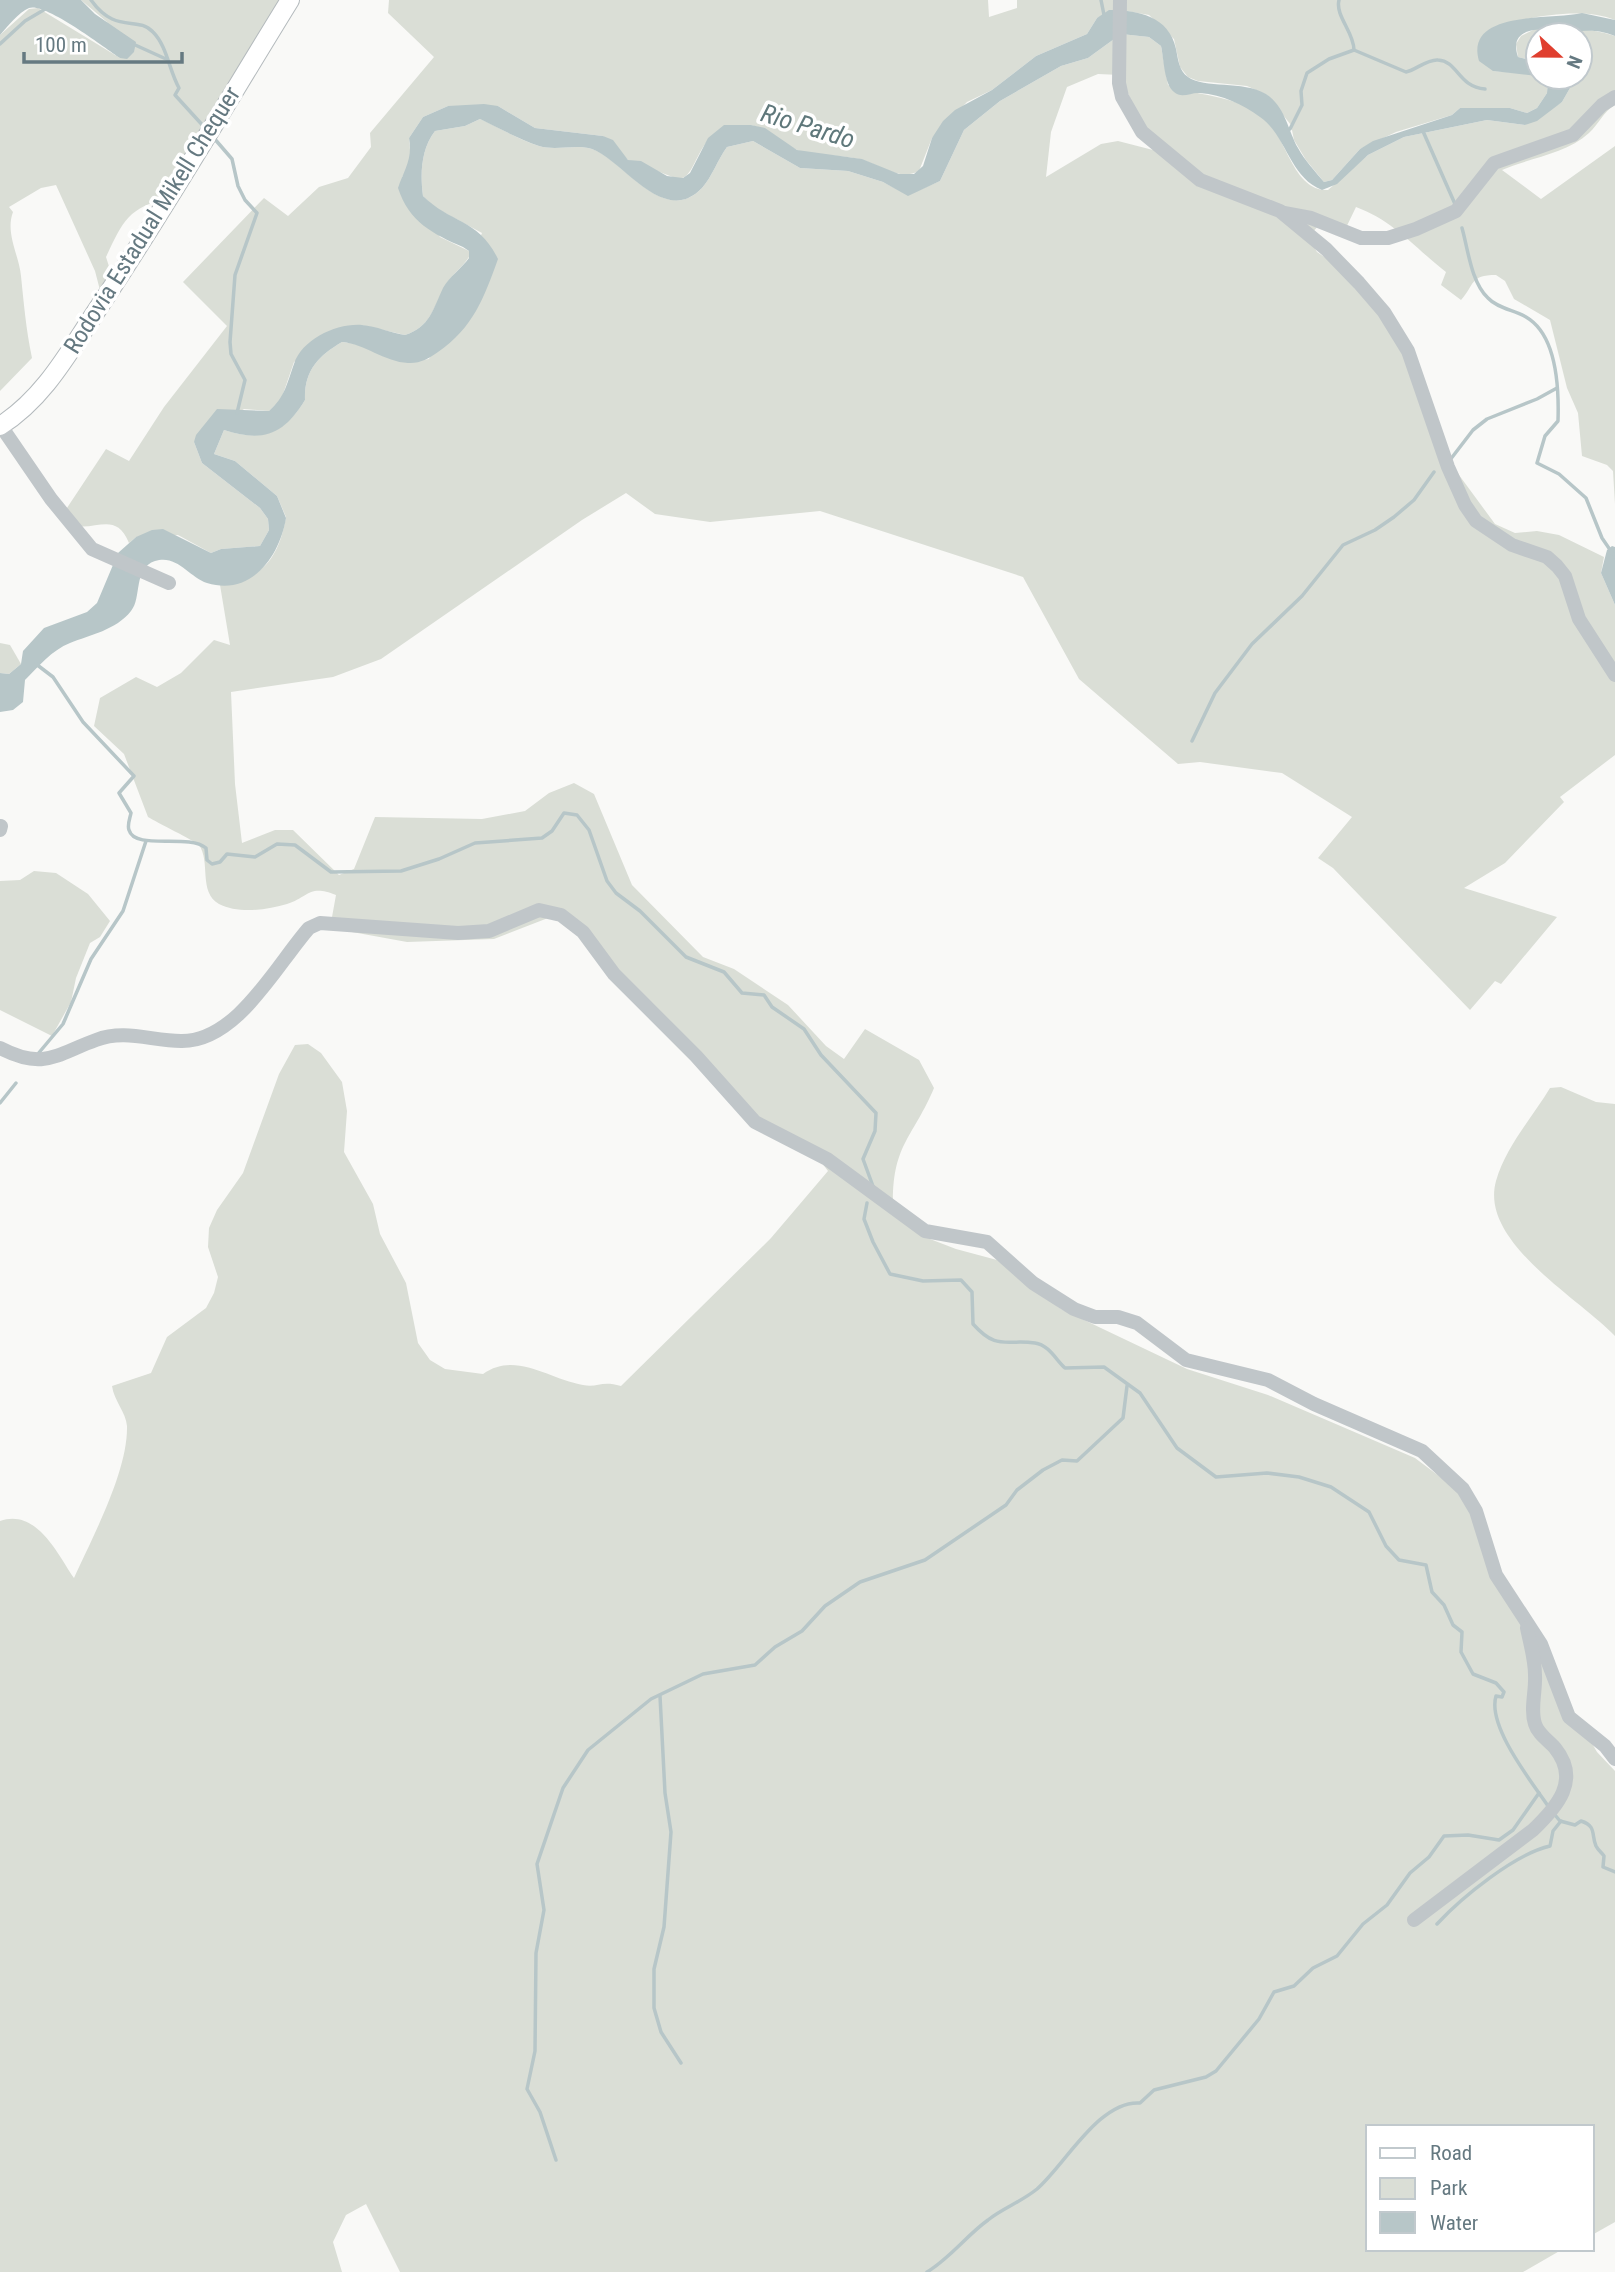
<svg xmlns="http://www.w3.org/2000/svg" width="1615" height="2272" font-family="'Roboto Condensed',sans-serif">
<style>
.green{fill:#daded6;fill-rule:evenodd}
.water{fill:#b7c6c8}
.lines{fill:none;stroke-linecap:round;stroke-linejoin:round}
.stream{stroke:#b7c6c8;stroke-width:3.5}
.major-casing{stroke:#b4babd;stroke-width:20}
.minor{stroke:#c0c6c9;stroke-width:14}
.major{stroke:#fff;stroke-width:18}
.labels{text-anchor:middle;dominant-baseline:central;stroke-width:7;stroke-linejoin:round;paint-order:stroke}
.street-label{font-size:24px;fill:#657981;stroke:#fff}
.water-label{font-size:26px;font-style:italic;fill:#5f787b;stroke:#fff}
</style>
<rect width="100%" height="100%" fill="#f9f9f7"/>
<g class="green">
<path d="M 81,0 L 292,0 L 168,198 C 128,208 123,221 106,257 L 114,282 L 101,294 L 95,271 L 56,185 L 41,188 L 9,207 L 13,212 C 5,233 19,255 21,276 C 24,305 26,329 32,358 L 0,391 L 0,35 L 29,9 L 38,8 L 120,58 L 107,22 Z"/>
<path d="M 389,0 L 988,0 L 989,17 L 1017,8 L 1017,0 L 1615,0 L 1615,20 C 1583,6 1525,17 1492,28 L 1493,71 L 1532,74 L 1548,80 L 1547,93 L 1537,108 L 1527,113 L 1510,108 L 1460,108 L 1452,115 L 1396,132 L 1360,149 L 1332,180 L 1324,182 L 1306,160 L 1294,140 L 1291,125 L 1267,95 L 1247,86 L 1198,81 L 1188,77 L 1180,67 L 1174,39 L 1149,15 L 1121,10 L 1097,18 L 1087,34 L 1036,56 L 992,90 L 967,102 L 932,138 L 919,171 C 900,181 882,166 863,160 C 844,154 811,157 795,149 C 780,141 764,125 747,125 C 693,123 701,178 678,179 L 628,160 L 603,136 L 535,128 L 498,106 L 448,106 L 423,117 L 409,138 C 411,152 411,166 402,177 L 440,237 L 469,251 L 469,257 C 462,268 449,277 444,288 C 433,309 430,327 405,335 L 361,325 L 294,362 L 281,400 L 269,411 L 244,409 L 194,442 L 202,463 L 260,508 L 268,519 L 269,530 L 260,546 L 221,549 L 211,553 L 178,535 L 136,537 L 129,543 C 116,512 98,530 75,526 C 70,525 65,520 61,517 L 106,449 L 129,461 L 164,407 L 227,326 L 183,282 L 264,198 L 288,216 L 319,187 L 348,178 L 371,147 L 370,133 L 434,57 L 388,13 Z"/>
<path d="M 1539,27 C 1565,30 1590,27 1615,36 L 1615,105 C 1603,112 1599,124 1589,133 C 1566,154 1529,158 1502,170 L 1541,199 L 1615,146 L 1615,504 L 1613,471 L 1607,465 L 1582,456 L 1578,413 L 1567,388 L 1550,320 L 1514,299 L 1505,281 L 1496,275 C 1469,275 1475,285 1461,300 L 1441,285 L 1446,272 C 1415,248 1394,221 1356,207 L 1343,234 L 1318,226 L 1313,232 L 1311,242 L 1317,252 L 1332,262 L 1382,317 L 1409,360 L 1443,445 L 1459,475 L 1495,524 L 1515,533 L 1537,531 L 1559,535 L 1604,557 L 1601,573 L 1615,605 L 1615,755 L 1560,797 L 1564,802 L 1505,863 L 1464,888 L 1557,917 L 1501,984 L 1495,981 L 1470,1010 L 1333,868 L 1318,858 L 1352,817 L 1282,773 L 1200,762 L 1178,764 L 1079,679 L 1023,577 L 820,511 L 710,522 L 655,514 L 626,493 L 582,520 L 381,659 L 333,677 L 231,692 L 235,784 L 242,843 L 275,830 L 293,830 L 339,875 L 354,869 L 375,817 L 482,819 L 525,811 L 549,793 L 574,783 L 594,794 L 632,885 L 703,957 L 734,969 L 788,1005 L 826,1046 L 844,1059 L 865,1029 L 919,1060 L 934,1088 C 914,1136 893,1144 893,1201 L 930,1239 L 956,1249 L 997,1260 L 1061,1309 L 1187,1369 L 1268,1395 L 1415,1458 L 1463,1494 L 1555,1680 L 1597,1752 L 1615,1771 L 1615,2222 L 1592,2235 L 1592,2127 L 1368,2127 L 1368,2249 L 1563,2249 L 1523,2272 L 400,2272 L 366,2204 L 346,2215 L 333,2242 L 342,2272 L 0,2272 L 0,1521 C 37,1508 58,1555 74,1578 C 93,1536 128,1471 127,1426 C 126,1412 114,1401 112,1386 L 151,1373 L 167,1337 L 206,1308 L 214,1293 L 218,1277 L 208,1247 L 209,1228 L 217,1210 L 243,1173 L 279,1074 L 295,1045 L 308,1044 L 321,1053 L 342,1082 L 347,1111 L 344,1152 L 373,1204 L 380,1234 L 406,1283 L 418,1343 L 430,1360 L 445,1369 L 483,1374 C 516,1351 548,1379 583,1385 C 598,1388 601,1380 621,1386 L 771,1238 L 828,1171 L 822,1163 L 770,1135 L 576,926 L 548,918 L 494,939 L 407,942 L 330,928 L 336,895 C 309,884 309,897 287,904 C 267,910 238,914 219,904 C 198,892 211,862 199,845 C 195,841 156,822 148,817 L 124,754 L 94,726 L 100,698 L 136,677 L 157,687 L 181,673 L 214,640 L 230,645 L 220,585 C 262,580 279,558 286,517 L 277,496 L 235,461 L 214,454 L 224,430 C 263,443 285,432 305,400 C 304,371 318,356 342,342 C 377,345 391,367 429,359 L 482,233 L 434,207 L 423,196 C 420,174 421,149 435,131 L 465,126 L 480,119 C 500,128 518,139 539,146 C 556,151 576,144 592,149 C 623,159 664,228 702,188 C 712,177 718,159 727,147 L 753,141 L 800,168 L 848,171 L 883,182 L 908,195 L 940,181 L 964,130 L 1000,101 L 1061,66 L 1088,58 L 1121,34 L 1149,37 L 1161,46 L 1168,85 C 1202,98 1242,94 1269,123 C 1287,142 1295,192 1328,190 L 1368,155 L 1404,137 L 1487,120 L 1525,125 L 1562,102 L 1570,88 L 1571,77 L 1580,77 L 1580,35 L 1538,35 L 1538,62 L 1518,57 L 1516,44 L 1521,36 ZM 1098,74 L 1120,75 L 1153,150 L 1118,141 L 1101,144 L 1046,177 L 1051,132 L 1067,87 Z"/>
<polygon points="0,643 10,645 21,664 9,674 0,673"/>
<polygon points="34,871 56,873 88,894 110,921 100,937 90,943 76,978 71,1002 52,1036 0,1010 0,881 20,880"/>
<path d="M 1561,1087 L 1596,1102 L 1615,1104 L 1615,1336 C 1579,1298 1479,1242 1496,1181 C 1506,1146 1532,1118 1550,1088 Z"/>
</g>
<g class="water">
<path d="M 0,0 L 81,0 L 95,14 L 136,42 L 134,52 L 127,59 L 120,58 C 105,48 45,2 29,8 C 19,12 7,27 0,35 Z"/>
<path d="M 1109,10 C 1138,10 1169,16 1176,49 C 1178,59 1179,71 1188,77 C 1204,89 1243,80 1266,94 C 1285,106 1288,130 1298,148 C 1305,161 1315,171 1324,182 L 1332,180 L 1360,149 L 1373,141 L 1452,115 L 1460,108 L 1510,108 L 1527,113 L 1537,108 L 1547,93 L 1548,80 L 1540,77 L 1571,77 L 1570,88 L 1562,102 L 1537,121 L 1525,125 L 1487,120 L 1404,137 L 1368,155 L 1337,184 L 1322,190 C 1289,177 1287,136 1260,117 C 1242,104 1223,95 1200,93 C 1191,92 1182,99 1174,92 C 1164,84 1164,59 1161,46 L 1149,37 L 1121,34 L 1088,58 L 1061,66 L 1000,101 L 964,130 L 940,181 L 908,196 L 883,182 L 848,171 L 800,168 L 753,141 L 727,147 C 718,159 712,177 702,188 C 664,228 623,160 592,149 C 576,144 556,151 539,146 C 519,139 500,129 480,119 L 465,126 L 435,131 C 421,149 420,174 423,196 C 450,223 479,219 498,259 C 484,298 473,328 438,352 C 430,358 419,364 408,363 C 385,362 365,344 342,342 C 318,356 304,371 305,400 C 284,434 264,443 224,430 L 214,454 L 235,461 L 277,496 L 286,518 C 280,555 252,597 207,583 C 189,577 177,554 155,561 C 133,568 142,598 131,611 C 116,630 90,635 70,643 C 52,650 38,667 25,680 L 23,702 L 13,710 L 0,712 L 0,673 L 9,674 L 21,664 L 23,651 L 44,628 L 87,612 L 97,603 L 118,553 L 136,537 L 152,530 L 163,529 L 211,553 L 221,549 L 260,546 L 269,530 L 268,519 L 260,508 L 202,463 L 194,442 L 196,435 L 217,409 L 269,411 C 285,397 287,383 294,364 C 302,339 337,323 362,325 C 376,326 391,333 405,335 C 430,327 433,309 443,288 C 449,277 462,268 469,258 L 469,251 L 463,247 C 433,234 409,222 398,188 C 404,170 413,159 409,138 L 423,117 L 448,106 L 484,104 L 498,106 L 535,128 L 603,136 L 613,140 L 628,160 L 641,161 L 667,176 L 683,178 L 690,173 L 708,138 L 724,125 L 751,125 L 765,128 L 797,150 L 862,159 L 899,174 L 914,174 L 923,166 L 932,138 L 943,121 L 955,110 L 992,90 L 1036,56 L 1087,34 L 1097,18 Z"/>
<path d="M 1582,13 L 1615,20 L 1615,36 C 1597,29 1591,31 1573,31 C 1553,30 1506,21 1518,57 L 1538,62 L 1538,76 L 1493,71 L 1479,61 C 1464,10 1553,20 1582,13 Z"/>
<polygon points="1612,546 1615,547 1615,605 1601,573 1607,550"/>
</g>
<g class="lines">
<g class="stream">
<path d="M 91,0 C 116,35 137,15 153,32 C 167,46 169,70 179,88 L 175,95 L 206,129"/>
<polyline points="1101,0 1104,15"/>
<path d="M 1339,0 C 1335,16 1354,32 1354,50"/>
<polyline points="0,44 25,21 47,8"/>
<polyline points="133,44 166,59"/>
<path d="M 1290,129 L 1302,105 L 1301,91 L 1307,73 L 1329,59 L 1354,50 L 1406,72 C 1416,70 1427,59 1438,60 C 1458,61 1458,87 1485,89"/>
<polyline points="1422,129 1455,204"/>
<polyline points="213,137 232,159 238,186 245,200 257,213 235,275 230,342 231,354 245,380 237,413"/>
<path d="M 1462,228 C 1468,249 1471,282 1488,298 C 1497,308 1514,310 1526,317 C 1557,335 1559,390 1558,421 L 1545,436 L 1537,463 L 1559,474 L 1586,498 L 1602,538 L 1615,557"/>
<polyline points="1450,460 1473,430 1487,419 1537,399 1557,388"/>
<path d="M 36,664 L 53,677 L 83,722 L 134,776 L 119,793 L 131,813 C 130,818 127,825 129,830 C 135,851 188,833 206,848 L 207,860 L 212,864 L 220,862 L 227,854 L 255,857 L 277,844 L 295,845 L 331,872 L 401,871 L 439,859 L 475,843 L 542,838 L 552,831 L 564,813 L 577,815 L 589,830 L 607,881 L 616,893 L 640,911 L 686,957 L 724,972 L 742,993 L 764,995 L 772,1007 L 804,1029 L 821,1055 L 876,1113 L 875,1131 L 863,1159 L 874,1189"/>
<polyline points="1192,741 1215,693 1252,644 1302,596 1343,545 1375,530 1394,517 1414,500 1434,472"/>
<polyline points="37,1055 63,1024 91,959 123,911 146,841"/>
<polyline points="0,1103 16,1083"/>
<path d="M 867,1203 L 864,1219 L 873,1242 L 890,1274 L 923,1281 L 961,1280 L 972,1292 L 973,1324 C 997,1351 1006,1339 1035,1343 C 1049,1345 1056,1360 1065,1368 L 1104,1367 L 1140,1393 L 1177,1448 L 1216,1477 L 1267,1473 L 1299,1477 L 1331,1487 L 1369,1512 L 1386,1546 L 1399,1560 L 1426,1565 L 1432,1592 L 1444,1605 L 1453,1625 L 1462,1632 L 1461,1652 L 1473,1674 L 1496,1683 L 1504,1692 L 1502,1697 L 1496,1696 C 1487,1726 1531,1781 1548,1806"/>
<polyline points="660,1696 665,1793 671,1832 664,1927 654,1969 654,2008 661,2032 681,2063"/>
<path d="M 1555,1815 L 1560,1821 L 1575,1825 L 1581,1821 C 1597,1826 1591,1835 1596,1846 C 1598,1850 1602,1853 1604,1856 L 1603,1867 L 1615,1872"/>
<path d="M 1437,1924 C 1462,1897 1515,1854 1550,1846 L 1553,1831 L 1561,1821"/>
<polyline points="556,2160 540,2112 527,2089 535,2051 536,1953 544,1910 537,1864 563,1788 588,1750 651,1699 703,1674 755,1665 775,1647 802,1631 825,1606 860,1582 925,1560 1006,1505 1017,1490 1043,1470 1062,1460 1077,1461 1123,1418 1127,1386"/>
<path d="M 927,2272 C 950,2258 966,2236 988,2220 C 1003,2208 1021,2202 1037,2189 C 1065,2165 1099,2100 1140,2103 L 1154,2090 L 1206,2077 L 1216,2071 L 1259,2019 L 1274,1992 L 1294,1986 L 1313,1968 L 1337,1956 L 1363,1924 L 1387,1905 L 1410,1873 L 1429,1857 L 1444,1836 L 1468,1835 L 1499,1840 L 1513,1830 L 1539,1793"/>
</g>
<defs>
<path id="major" d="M 0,426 C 46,397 71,348 101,304 C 167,205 227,102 290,0"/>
</defs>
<use href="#major" class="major-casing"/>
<g class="minor">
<polyline points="1120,0 1119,83 1122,97 1142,132 1200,180 1280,211 1326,249 1359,283 1384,312 1408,351 1448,467 1465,505 1476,521 1512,545 1547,557 1557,566 1565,576 1579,619 1615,675"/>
<polyline points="1284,213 1311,218 1361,238 1388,238 1416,229 1456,211 1494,163 1573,135 1602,105 1615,97"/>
<polyline points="1,426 51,499 92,549 169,583"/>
<polyline points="0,830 1,826"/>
<path d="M 0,1048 C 44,1071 57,1054 96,1040 C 125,1029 152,1041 181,1041 C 237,1042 277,964 309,928 L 320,923 L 458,933 L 489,931 L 539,910 L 561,915 L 583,932 L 614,974 L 696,1056 L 755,1122 L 827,1159 L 925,1231 L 987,1242 L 1033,1283 L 1074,1309 L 1095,1317 L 1118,1317 L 1137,1323 L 1186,1360 L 1268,1380 L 1314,1404 L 1422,1451 L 1463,1489 L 1476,1511 L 1496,1575 L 1541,1644 L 1569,1717 L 1605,1746 L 1615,1759"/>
<path d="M 1414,1920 L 1533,1830 C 1557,1807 1581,1780 1555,1748 C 1548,1740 1538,1734 1535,1724 C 1530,1709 1536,1691 1535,1675 C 1535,1659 1530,1643 1527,1628"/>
</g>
<use href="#major" class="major"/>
</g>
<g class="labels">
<g class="street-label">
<text transform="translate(152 220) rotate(-58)">Rodovia Estadual Mikell Chequer</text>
</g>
<g class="water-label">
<text transform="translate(808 126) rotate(17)">Rio Pardo</text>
</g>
</g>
<rect x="1366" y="2125" width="228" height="126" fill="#ffffff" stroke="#c1c9cd" stroke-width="2"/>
<rect x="1380" y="2148" width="35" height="10" fill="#ffffff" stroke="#c1c9cd" stroke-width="2"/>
<text x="1430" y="2160" font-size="21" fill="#657981">Road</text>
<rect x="1380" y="2178" width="35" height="21" fill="#daded6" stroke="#c1c9cd" stroke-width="2"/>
<text x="1430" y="2195" font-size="21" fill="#657981">Park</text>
<rect x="1380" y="2212" width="35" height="21" fill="#b7c6c8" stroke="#c1c9cd" stroke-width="2"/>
<text x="1430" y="2230" font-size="21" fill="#657981">Water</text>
<g transform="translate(1559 56) rotate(112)"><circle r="33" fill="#ffffff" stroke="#c1c9cd" stroke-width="2"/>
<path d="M0-5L12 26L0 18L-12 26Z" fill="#e03f2f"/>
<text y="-10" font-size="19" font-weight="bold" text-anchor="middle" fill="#657981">N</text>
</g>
<path d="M24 52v10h158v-10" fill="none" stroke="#657981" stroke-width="3.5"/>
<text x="35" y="52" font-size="21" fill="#657981" stroke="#ffffff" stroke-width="5" paint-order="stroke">100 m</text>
</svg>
